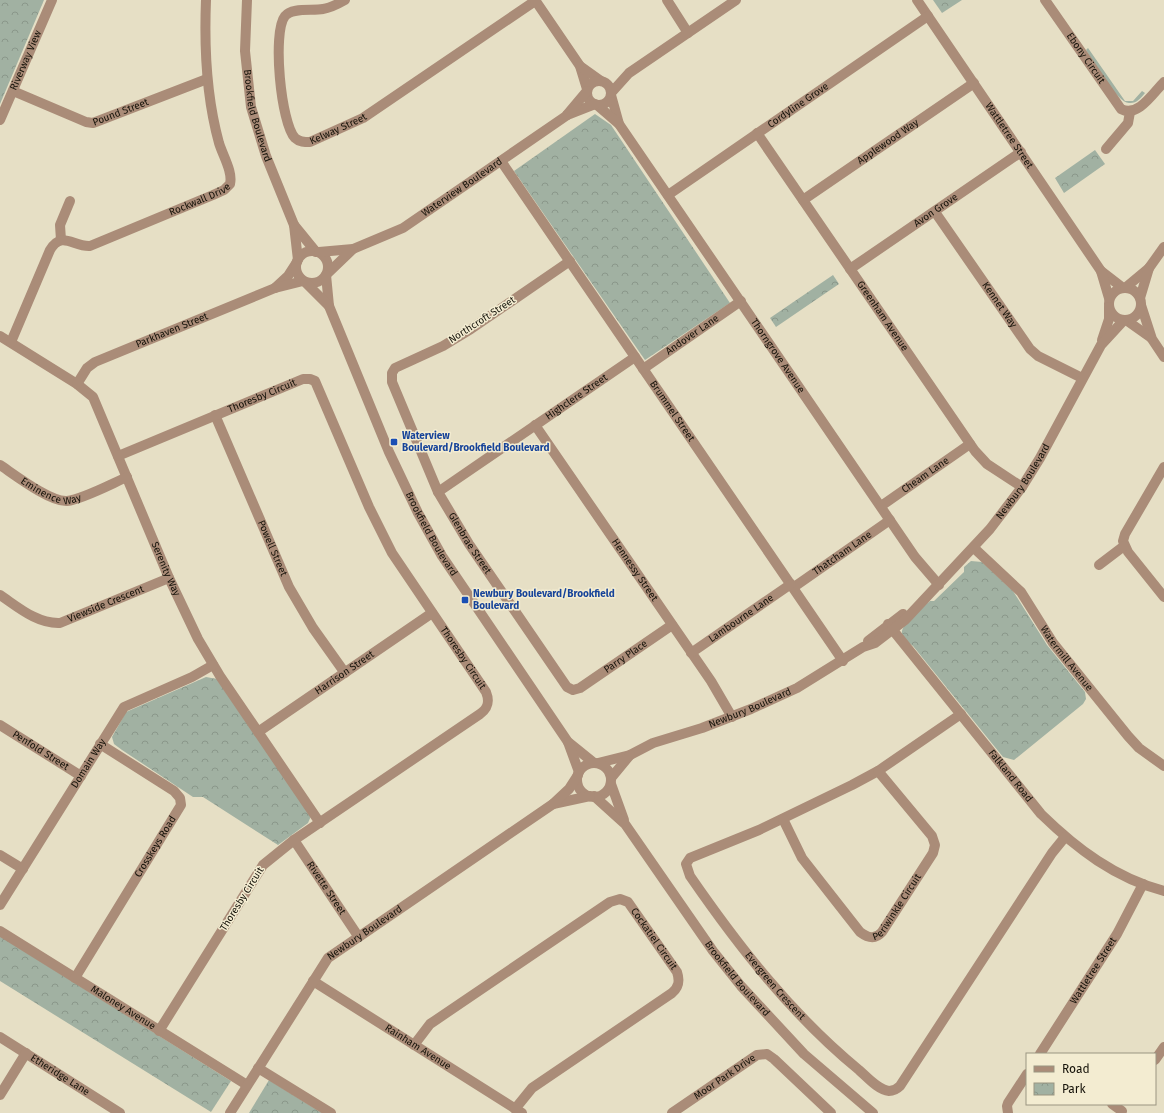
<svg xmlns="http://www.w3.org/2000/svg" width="1164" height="1113" font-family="'Fira Sans',sans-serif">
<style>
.green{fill:#a1b1a2}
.park{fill:url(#park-crowns)}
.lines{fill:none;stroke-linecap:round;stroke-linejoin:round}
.minor{stroke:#aa8c78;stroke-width:10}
.tertiary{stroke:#aa8c78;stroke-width:10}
.transit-dot{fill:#1a4fb4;stroke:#f3ecd1;stroke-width:1.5}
.labels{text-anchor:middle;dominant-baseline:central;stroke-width:3;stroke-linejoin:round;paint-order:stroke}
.street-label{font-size:10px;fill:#151209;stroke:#f3ecd1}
.transit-label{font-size:10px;font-weight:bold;fill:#164399;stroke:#f3ecd1;text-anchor:start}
</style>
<defs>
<pattern id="park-crowns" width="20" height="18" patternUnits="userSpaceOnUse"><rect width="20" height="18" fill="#a1b1a2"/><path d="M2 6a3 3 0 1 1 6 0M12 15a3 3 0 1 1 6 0" fill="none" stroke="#8a978a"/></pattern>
</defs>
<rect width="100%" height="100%" fill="#e6dfc5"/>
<path class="green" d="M 1088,48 L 1125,101 L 1133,101 L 1142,91 L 1145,93 C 1141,98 1136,104 1129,103 C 1117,103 1093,61 1086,50 Z"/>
<g class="park">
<polygon points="0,0 44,0 0,104"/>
<polygon points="933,0 962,0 942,13"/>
<polygon points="595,114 611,125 730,303 645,360 514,171"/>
<polygon points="1095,150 1105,164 1064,193 1055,178"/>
<polygon points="833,275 839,284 776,327 770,318"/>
<path d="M 971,561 L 982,562 L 1013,591 L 1047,645 L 1085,692 L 1086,699 L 1083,704 L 1014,760 L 1003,757 L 913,646 C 909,643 904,639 902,634 C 900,624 923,607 930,601 L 934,601 L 964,572 L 964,567 Z"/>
<polygon points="206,677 217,679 311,816 308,823 278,845 203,797 193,797 122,750 114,744 112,737 126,712"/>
<polygon points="0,936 231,1081 211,1112 0,981"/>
<polygon points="269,1080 322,1113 249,1113"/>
</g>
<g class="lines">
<g class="minor">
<path id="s1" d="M 345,0 C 338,4 331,8 323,9 C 312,11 292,7 285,16 C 272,32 281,124 295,138 C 299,142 305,142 310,142 L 363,118 L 535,1"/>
<polyline points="535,0 580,66 587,89"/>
<polyline points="667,0 688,33"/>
<path id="s2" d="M 917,0 L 1101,271 L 1123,288"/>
<path id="s3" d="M 1045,0 L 1121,109 C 1138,118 1153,93 1164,82"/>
<polyline points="580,66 601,81"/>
<path id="s4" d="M 13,91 L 86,122 L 93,123 L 207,79"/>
<polyline points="611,95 619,124"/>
<path id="s5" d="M 597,105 L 619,124 L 915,557 L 939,585"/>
<path id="s6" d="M 0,120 L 52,0"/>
<path id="s7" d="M 757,133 L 975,451 L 987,464 L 1022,487"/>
<polyline points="1106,149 1128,123 1130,112"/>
<path id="s8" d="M 501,161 L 843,661"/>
<path id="s9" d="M 668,195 L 928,16"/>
<path id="s10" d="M 803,200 L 974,83"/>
<path id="s11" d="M 935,212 L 1030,349 L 1038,356 L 1082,378"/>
<polyline points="61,240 60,225 70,201"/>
<path id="s12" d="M 570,261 L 471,329 L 443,346 L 395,368 L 392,373 L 392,382 L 438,492 L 469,544 L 567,687 L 573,690 L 580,688 L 672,625"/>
<path id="s13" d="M 850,269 L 1021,152"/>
<polyline points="1101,271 1109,298"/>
<polyline points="275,288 288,276 297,262"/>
<polyline points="1141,305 1152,339 1164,357"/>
<polyline points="1126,320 1150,337"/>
<path id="s14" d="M 0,336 L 77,384 L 93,397 L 169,578 L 198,639 L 220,676 L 320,823"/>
<path id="s15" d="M 11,342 L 50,250 C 62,230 73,247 90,246 L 213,195 L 224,190 L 230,184 C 233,172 223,156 219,143 C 206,96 204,49 206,0"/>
<path id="s16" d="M 643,369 L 741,301"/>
<path id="s17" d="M 77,384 L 87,368 L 95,362 L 275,288 L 303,281"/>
<path id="s18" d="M 215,415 L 289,587 L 313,628 L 345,673"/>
<path id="s19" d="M 535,425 L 711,681 L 732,717"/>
<path id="s20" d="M 118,456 L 303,379 L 310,379 L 315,381 L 369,507 L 392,553 L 486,692 C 490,702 488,708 480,714 L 294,840 L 263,865 L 159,1031"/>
<path id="s21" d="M 0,465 C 15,475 50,502 67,501 C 83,499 111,484 127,477"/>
<polyline points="1164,467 1125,534 1123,541 1128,552 1164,597"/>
<path id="s22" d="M 438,492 L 635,357"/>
<path id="s23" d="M 881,506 L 970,444"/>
<path id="s24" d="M 974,548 L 1021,592 L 1053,643 L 1128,736 L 1139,748 L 1164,766"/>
<polyline points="1099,565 1124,546"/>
<path id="s25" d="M 794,587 L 890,520"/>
<path id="s26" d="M 0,595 C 18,607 37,624 60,623 L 169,578"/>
<path id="s27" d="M 888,624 L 1041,814 C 1077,849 1115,878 1164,891"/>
<path id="s28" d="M 691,653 L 791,584"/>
<path id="s29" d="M 961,714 L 878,771 L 852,785 L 759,830 L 690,858 L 686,864 L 690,876 C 739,947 792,1015 859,1070 C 867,1077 878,1090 889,1091 C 893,1091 897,1089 900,1086 L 1052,853 L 1065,837"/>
<path id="s30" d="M 0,725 L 81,776"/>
<path id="s31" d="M 258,732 L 432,613"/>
<path id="s32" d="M 783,819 L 802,858 L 860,932 C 868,938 875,940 882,932 L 933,853 L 935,845 L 932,836 L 878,771"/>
<path id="s33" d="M 294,840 L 358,936"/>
<polyline points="0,855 23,869"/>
<path id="s34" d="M 0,905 L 124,707 L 192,677 L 213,665"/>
<path id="s35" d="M 0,931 L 247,1085"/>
<path id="s36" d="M 75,978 L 181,805 L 180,798 L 174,791 L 100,744"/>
<path id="s37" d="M 313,981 L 522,1113"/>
<path id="s38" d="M 0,1037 L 120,1113"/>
<path id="s39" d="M 414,1045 L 430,1024 L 610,902 L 620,899 L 628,902 L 677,972 C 680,981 679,987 672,993 L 532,1088 L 515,1109"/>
<path id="s40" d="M 1040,1054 L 1117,934 L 1143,884"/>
<polyline points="1155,1060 1164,1047"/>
<polyline points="258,1068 331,1113"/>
<polyline points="0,1095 26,1053"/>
<polyline points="1112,1104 1122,1111"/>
<path id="s41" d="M 672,1113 L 757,1055 L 767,1054 L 774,1059 L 831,1113"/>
<polyline points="1008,1113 1007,1106 1008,1103 1027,1074"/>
</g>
<g class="tertiary">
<path id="s42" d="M 247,0 L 245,51 L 251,107 L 266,156 L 294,225 L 298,260"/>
<circle cx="599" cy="93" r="12"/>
<polyline points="611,93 629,73 736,0"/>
<polyline points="567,115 595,104"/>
<polyline points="294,225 316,252"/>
<circle cx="312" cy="267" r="16"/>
<path id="s43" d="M 319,252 L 353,249 L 403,228 L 566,116 L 587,91"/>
<polyline points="327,274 353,249"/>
<polyline points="326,275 329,306"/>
<path id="s44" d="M 305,282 L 329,306 L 389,452 L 418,513 L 442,556 L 568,742 L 594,763"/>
<circle cx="1125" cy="304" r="16"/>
<polyline points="1125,288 1149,268 1164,247"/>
<polyline points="1140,298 1149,268"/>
<polyline points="1102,340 1109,319 1109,307"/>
<polyline points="868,641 903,614"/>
<polyline points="568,742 579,772"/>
<path id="s45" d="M 598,763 L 630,755 L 653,743 L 702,728 L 751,709 L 797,688 L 863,647 L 875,643 L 905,620 L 990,529 L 1022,487 L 1040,458 L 1101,345 L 1124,320"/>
<circle cx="594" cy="780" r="17"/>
<polyline points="611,778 630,755"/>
<polyline points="611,784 624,820"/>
<path id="s46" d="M 594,796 L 625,824 L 713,951 L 741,986 L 804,1054 L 873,1113"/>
<polyline points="553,804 590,796"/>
<path id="s47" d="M 230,1113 L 328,958 L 553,804 L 569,789 L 578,775"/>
</g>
</g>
<g class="transit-dot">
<rect x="390" y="438" width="8" height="8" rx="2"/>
<rect x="461" y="596" width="8" height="8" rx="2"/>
</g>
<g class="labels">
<g class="street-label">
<text stroke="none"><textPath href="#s3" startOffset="71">Ebony Circuit</textPath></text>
<text stroke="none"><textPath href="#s6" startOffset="65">Riverway View</textPath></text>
<text stroke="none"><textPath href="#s9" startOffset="158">Cordyline Grove</textPath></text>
<text stroke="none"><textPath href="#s4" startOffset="116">Pound Street</textPath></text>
<text stroke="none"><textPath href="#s42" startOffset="117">Brookfield Boulevard</textPath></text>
<text stroke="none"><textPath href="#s1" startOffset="236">Kelway Street</textPath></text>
<text stroke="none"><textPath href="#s2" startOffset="164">Wattletree Street</textPath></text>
<text stroke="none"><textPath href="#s10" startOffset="103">Applewood Way</textPath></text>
<text stroke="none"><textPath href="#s43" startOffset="160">Waterview Boulevard</textPath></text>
<text stroke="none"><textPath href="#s15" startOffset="264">Rockwall Drive</textPath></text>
<text stroke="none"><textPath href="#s13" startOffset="104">Avon Grove</textPath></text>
<text stroke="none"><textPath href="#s11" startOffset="113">Kennet Way</textPath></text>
<text stroke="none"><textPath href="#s7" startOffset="222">Greenham Avenue</textPath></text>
<text transform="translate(482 320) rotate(-33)">Northcroft Street</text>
<text stroke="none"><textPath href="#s17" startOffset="112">Parkhaven Street</textPath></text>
<text stroke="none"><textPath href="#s16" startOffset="60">Andover Lane</textPath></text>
<text stroke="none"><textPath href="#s5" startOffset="310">Thorngrove Avenue</textPath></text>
<text stroke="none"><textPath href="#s20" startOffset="156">Thoresby Circuit</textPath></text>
<text stroke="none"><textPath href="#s22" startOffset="168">Highclere Street</textPath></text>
<text stroke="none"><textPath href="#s8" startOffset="303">Brummel Street</textPath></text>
<text stroke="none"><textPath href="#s23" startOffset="54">Cheam Lane</textPath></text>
<text stroke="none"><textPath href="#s45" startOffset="524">Newbury Boulevard</textPath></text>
<text stroke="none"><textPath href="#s21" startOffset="59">Eminence Way</textPath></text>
<text stroke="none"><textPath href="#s44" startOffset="284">Brookfield Boulevard</textPath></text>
<text stroke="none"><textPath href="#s12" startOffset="400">Glenbrae Street</textPath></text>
<text stroke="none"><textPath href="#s18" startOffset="145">Powell Street</textPath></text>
<text stroke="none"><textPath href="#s25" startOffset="59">Thatcham Lane</textPath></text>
<text stroke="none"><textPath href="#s14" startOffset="298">Serenity Way</textPath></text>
<text stroke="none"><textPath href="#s19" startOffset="176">Hennessy Street</textPath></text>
<text stroke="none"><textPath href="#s26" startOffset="117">Viewside Crescent</textPath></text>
<text stroke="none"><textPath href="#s28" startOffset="61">Lambourne Lane</textPath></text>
<text stroke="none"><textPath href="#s12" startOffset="643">Parry Place</textPath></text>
<text stroke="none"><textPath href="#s20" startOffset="528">Thoresby Circuit</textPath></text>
<text stroke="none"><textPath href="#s24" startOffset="145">Watermill Avenue</textPath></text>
<text stroke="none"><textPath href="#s31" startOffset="105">Harrison Street</textPath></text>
<text stroke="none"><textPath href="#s45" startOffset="162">Newbury Boulevard</textPath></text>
<text stroke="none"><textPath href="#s30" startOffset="48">Penfold Street</textPath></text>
<text stroke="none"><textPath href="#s34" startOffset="167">Domain Way</textPath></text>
<text stroke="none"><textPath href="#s27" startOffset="195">Falkland Road</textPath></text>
<text stroke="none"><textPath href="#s36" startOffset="154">Crosskeys Road</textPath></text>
<text stroke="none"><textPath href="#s33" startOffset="58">Rivette Street</textPath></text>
<text transform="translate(242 899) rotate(-58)">Thoresby Circuit</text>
<text stroke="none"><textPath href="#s32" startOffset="191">Periwinkle Circuit</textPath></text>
<text stroke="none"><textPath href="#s47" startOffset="228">Newbury Boulevard</textPath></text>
<text stroke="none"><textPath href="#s39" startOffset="308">Cockatiel Circuit</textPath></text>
<text stroke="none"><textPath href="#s40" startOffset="99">Wattletree Street</textPath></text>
<text stroke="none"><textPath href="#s46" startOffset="233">Brookfield Boulevard</textPath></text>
<text stroke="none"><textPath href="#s29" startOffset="467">Evergreen Crescent</textPath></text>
<text stroke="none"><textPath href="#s35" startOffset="145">Maloney Avenue</textPath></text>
<text stroke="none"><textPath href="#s37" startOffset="124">Rainham Avenue</textPath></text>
<text stroke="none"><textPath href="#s38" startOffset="71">Etheridge Lane</textPath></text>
<text stroke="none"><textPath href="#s41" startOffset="64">Moor Park Drive</textPath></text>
</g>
<g class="transit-label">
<text x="402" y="436">Waterview<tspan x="402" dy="12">Boulevard/Brookfield Boulevard</tspan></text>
<text x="473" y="594">Newbury Boulevard/Brookfield<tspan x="473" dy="12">Boulevard</tspan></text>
</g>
</g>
<rect x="1026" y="1053" width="130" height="52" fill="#f3ecd1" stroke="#9a9581"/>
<rect x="1034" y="1066" width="20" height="6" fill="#aa8c78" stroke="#9a9581"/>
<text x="1062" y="1073" font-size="12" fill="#151209">Road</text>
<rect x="1034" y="1083" width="20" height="12" fill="url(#park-crowns)" stroke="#9a9581"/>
<text x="1062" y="1093" font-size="12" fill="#151209">Park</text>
</svg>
